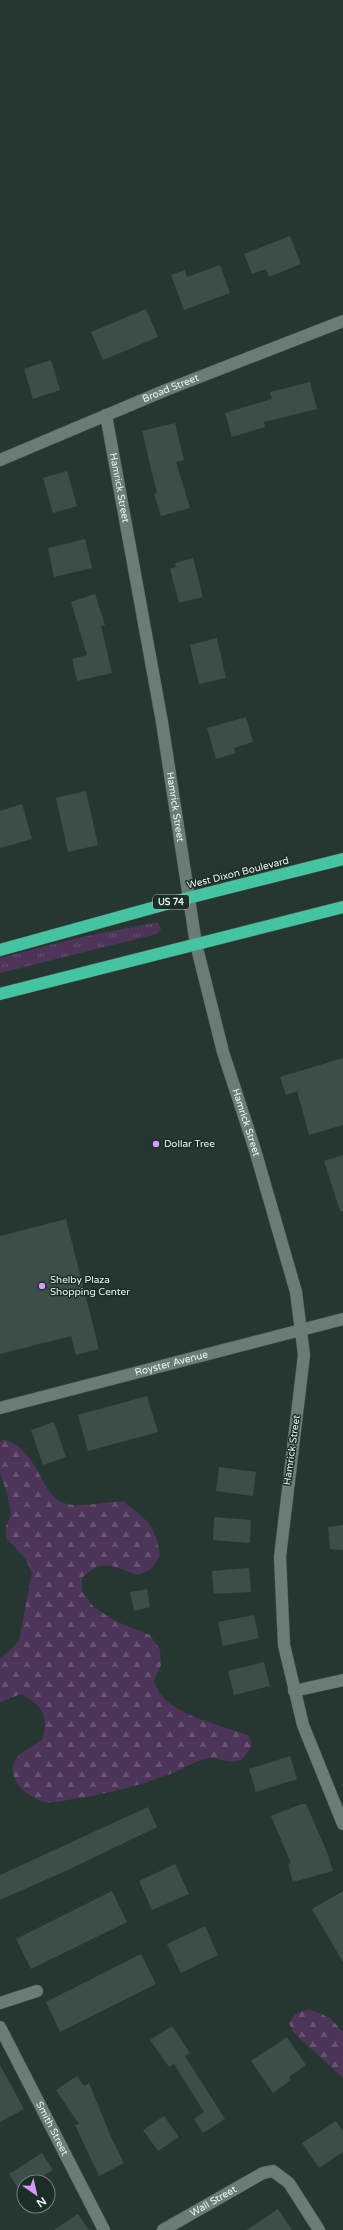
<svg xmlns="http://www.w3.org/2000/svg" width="343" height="2230" font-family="'Varela Round',sans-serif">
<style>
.grass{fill:url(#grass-tufts)}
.forest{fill:url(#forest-firs)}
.building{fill:#3d4e48}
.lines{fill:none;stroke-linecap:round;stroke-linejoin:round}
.minor-casing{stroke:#43524d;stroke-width:13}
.highway-casing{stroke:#43524d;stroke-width:13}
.minor{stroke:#6a7c75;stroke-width:12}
.highway{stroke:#45c4a2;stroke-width:12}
.poi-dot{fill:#d89af8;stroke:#1c2d27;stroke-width:1.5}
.labels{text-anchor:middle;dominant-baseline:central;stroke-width:3;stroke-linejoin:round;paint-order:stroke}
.shield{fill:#1c2d27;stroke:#aebab5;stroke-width:1}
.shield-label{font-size:9px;font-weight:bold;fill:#ecf6f2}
.street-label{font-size:10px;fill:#ecf6f2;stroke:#1c2d27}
.poi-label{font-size:10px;fill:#ecf6f2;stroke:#1c2d27;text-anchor:start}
</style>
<defs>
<pattern id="grass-tufts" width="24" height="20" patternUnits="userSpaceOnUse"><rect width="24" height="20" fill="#4d3559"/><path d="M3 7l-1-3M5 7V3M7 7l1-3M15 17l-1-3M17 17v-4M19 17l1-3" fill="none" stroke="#675371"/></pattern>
<pattern id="forest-firs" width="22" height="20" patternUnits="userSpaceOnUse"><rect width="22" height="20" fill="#4d3559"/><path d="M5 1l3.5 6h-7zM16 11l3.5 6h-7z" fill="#675371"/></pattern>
</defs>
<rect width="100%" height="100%" fill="#263731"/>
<polygon class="grass" points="158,922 161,929 157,934 0,973 0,958 77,938"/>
<g class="forest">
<path d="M 3,1440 C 40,1447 39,1499 68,1504 C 80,1507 109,1502 123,1501 C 147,1521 155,1523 160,1556 L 151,1569 L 138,1575 C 114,1567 102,1557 82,1578 L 82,1592 L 94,1607 L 115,1621 L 150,1635 L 160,1650 L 161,1665 L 154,1681 C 157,1689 161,1696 168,1702 C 187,1718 224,1727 248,1735 L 252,1744 C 237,1777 224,1753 204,1759 C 193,1762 183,1769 173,1773 C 141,1785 108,1794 73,1799 C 65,1800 54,1804 46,1802 C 27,1799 0,1774 19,1755 C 26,1749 35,1745 42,1740 C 50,1717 42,1705 21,1694 L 0,1702 L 0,1659 L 19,1641 L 32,1573 L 26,1559 L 6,1538 L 6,1526 L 11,1515 L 7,1493 L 0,1474 L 0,1442 Z"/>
<polygon points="309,2009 330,2018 343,2032 343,2078 294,2033 289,2023 295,2014"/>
</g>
<g class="building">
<polygon points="290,236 301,264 269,277 266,269 252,274 244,254"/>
<polygon points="220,265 230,293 184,310 171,275 185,270 187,277"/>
<polygon points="146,309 158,337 103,360 91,332"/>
<polygon points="51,360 60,390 33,399 24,369"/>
<polygon points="310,382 317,409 264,422 265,427 232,437 225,413 272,399 270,392"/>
<polygon points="175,423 184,460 176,462 190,508 161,516 154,494 157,493 142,431"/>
<polygon points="67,471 77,506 53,513 43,478"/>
<polygon points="85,539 92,568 54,577 48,548"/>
<polygon points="193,558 203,597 179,603 170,569 176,567 175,563"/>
<polygon points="95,594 105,625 101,626 112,673 77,681 72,659 87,655 71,602"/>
<polygon points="217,638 226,678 199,684 190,645"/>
<polygon points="246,717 253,742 234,748 236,753 216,759 207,728"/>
<polygon points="86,791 98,845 68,852 56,798"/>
<polygon points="22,804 32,839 0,848 0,811"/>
<polygon points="343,1058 343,1125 309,1135 297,1091 286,1095 280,1077"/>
<polygon points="343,1155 343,1211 340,1211 324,1161"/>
<polygon points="66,1219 99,1349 76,1355 71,1336 0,1354 0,1236"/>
<polygon points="147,1396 158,1432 88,1451 78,1415"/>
<polygon points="54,1422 66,1457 43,1465 31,1430"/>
<polygon points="219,1467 256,1472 253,1496 216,1491"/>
<polygon points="214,1517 251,1520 250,1543 213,1540"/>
<polygon points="343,1525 343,1550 330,1549 328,1527"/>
<polygon points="249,1568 251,1592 214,1594 212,1571"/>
<polygon points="147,1589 150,1607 134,1611 130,1592"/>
<polygon points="254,1615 259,1638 223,1646 218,1622"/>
<polygon points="264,1662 270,1686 234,1695 228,1671"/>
<polygon points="290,1756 297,1779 256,1792 249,1769"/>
<polygon points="301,1804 306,1804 327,1852 333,1871 293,1882 288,1864 291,1863 271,1816"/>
<polygon points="148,1807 157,1827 70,1869 0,1900 0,1875"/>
<polygon points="175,1864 189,1894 152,1910 139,1881"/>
<polygon points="112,1891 127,1922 31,1969 16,1939"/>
<polygon points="343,1891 343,1962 312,1909"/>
<polygon points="205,1926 218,1955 181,1973 167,1944"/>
<polygon points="141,1954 156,1984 60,2032 46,2002"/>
<polygon points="172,2026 190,2053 185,2056 225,2119 203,2133 194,2119 204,2112 174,2064 169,2067 150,2040"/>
<polygon points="287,2037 306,2065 289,2077 291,2080 273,2093 251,2061"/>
<polygon points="0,2065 24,2109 0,2122"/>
<polygon points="77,2076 84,2086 89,2083 111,2137 124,2163 99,2176 75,2125 79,2124 56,2090"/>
<polygon points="164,2116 179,2137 158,2151 143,2130"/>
<polygon points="336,2121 343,2131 343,2152 319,2168 302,2143"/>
<polygon points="42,2153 53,2170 33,2182 24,2182 24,2187 19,2190 9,2174"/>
<polygon points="278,2209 292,2230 247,2230"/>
<polygon points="78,2214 89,2230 54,2230"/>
</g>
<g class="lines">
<defs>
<g id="minor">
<path id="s1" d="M 106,415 L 162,722 L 196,944 L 223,1052 L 255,1150 L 296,1292 L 304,1355 L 280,1557 L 284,1645 L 303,1725 L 343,1824"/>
<path id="s2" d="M 0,460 L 166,390 L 343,321"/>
<path id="s3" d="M 0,1408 L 343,1319"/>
<polyline points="294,1691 343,1680"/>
<polyline points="0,2003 37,1991"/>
<path id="s4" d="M 0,2027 L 104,2230"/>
<path id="s5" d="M 163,2230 L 263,2173 L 273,2171 L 289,2183 L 319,2230"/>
</g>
<g id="highway">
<polyline points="0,950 188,898 343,859"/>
<polyline points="0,994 343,907"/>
</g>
</defs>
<use href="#minor" class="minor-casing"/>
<use href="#highway" class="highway-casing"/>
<use href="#minor" class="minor"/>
<use href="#highway" class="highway"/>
</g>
<g class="poi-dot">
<circle cx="156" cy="1144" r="4"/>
<circle cx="42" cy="1286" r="4"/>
</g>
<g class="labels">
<rect class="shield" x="153" y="895" width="36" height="14" rx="3"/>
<g class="shield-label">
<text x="171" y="902">US 74</text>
</g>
<g class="street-label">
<text stroke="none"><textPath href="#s2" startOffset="185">Broad Street</textPath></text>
<text stroke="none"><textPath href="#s1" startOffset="74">Hamrick Street</textPath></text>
<text stroke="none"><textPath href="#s1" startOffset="398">Hamrick Street</textPath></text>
<text transform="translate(238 873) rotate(-14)">West Dixon Boulevard</text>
<text stroke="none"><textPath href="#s1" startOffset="722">Hamrick Street</textPath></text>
<text stroke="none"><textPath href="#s3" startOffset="177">Royster Avenue</textPath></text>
<text transform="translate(292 1450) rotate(-82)">Hamrick Street</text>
<text stroke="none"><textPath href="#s4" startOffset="114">Smith Street</textPath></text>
<text stroke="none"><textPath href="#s5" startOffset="58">Wall Street</textPath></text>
</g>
<g class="poi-label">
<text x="164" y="1144">Dollar Tree</text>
<text x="50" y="1280">Shelby Plaza<tspan x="50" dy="12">Shopping Center</tspan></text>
</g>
</g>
<g transform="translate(36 2194) rotate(146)"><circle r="19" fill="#1c2d27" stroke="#6f7d78"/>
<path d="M0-3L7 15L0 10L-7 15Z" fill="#d89af8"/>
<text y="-6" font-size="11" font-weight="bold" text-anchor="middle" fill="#ecf6f2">N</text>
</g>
</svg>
